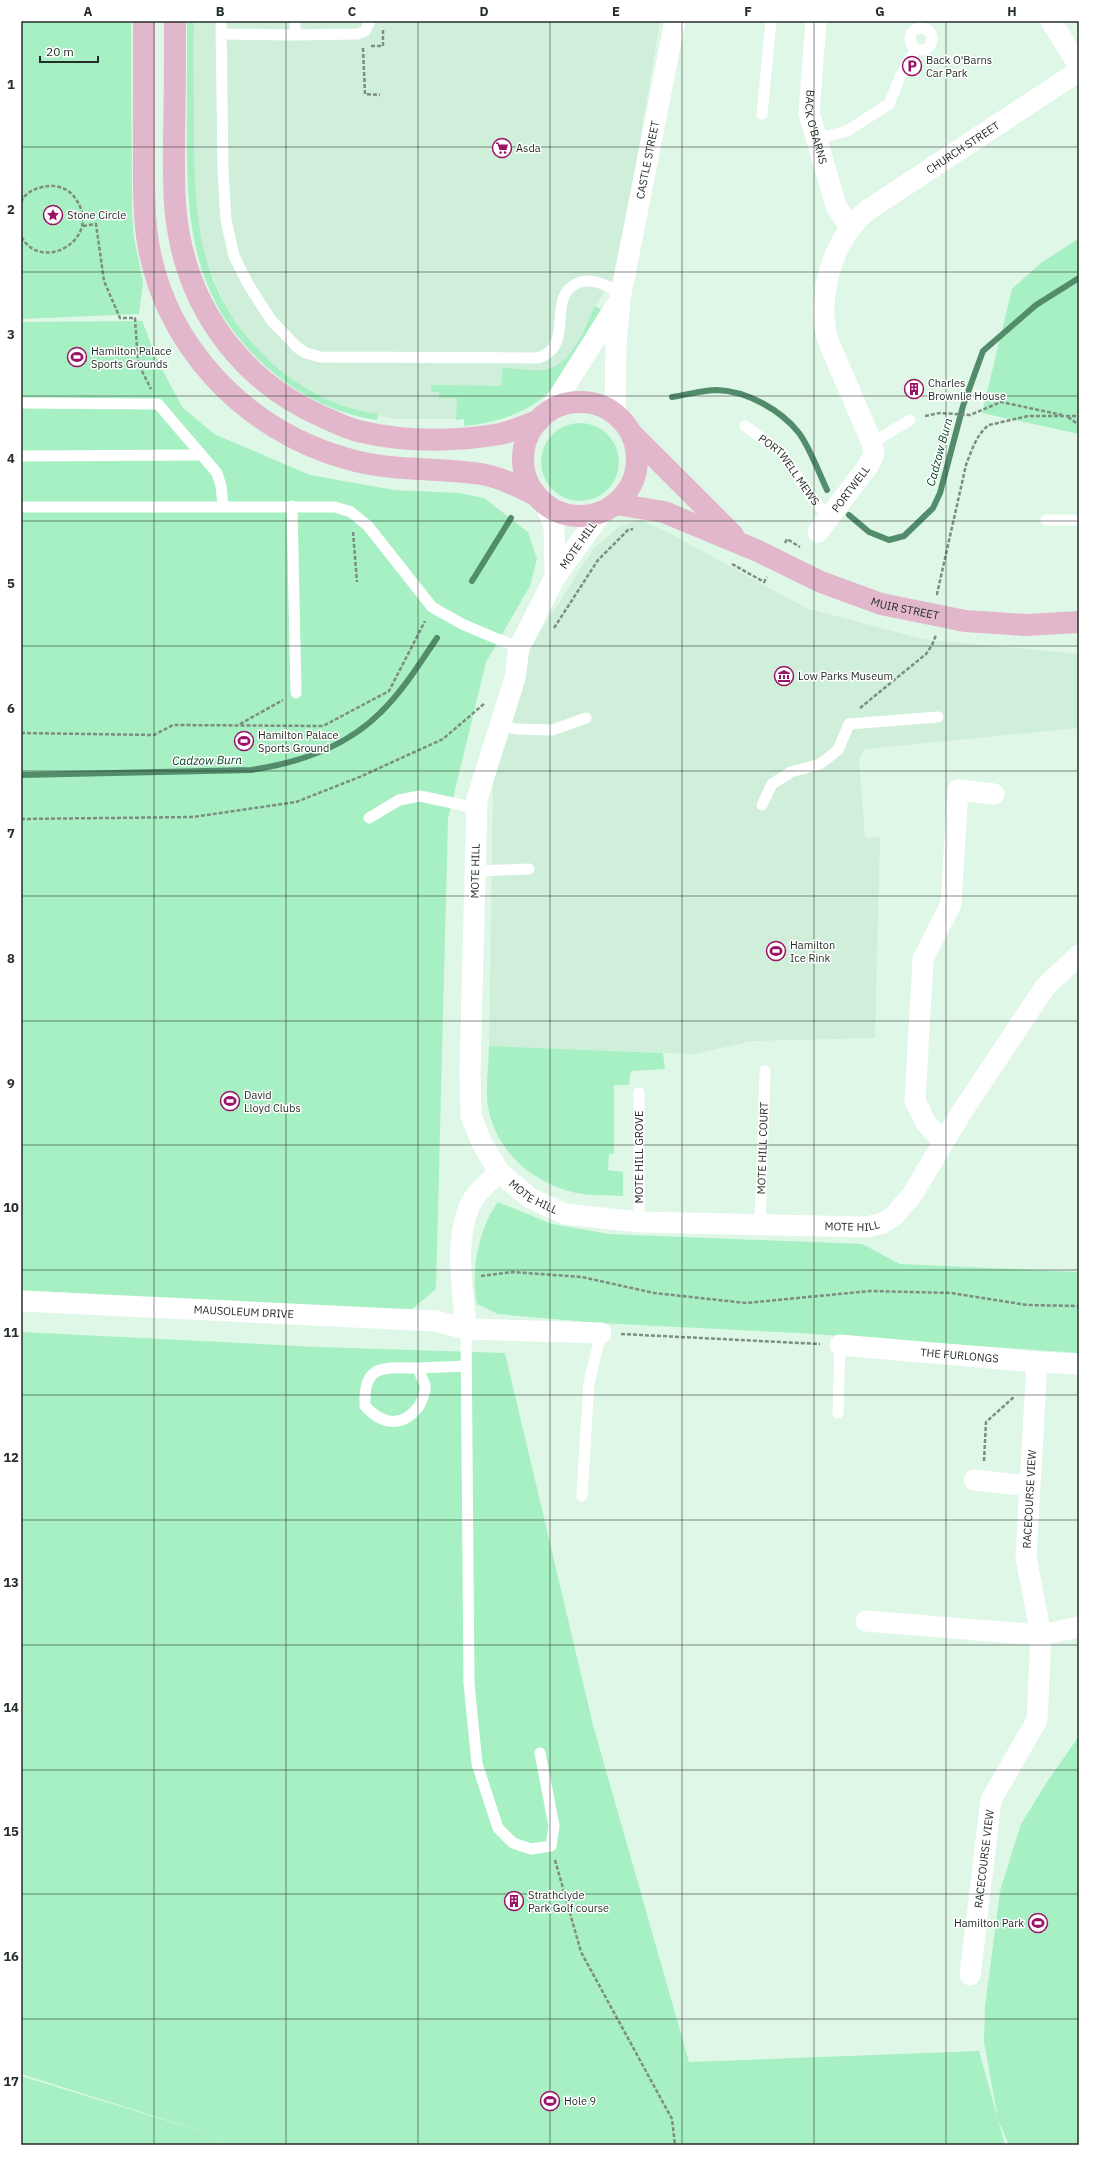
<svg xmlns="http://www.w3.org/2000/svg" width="1100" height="2166" font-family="'IBM Plex Sans',sans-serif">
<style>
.built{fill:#cfefda}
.green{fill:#a6f0c3}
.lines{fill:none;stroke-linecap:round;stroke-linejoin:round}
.stream{stroke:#538c6a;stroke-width:6}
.path{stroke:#7d8d82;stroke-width:2.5;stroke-dasharray:4 2;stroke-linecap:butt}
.service{stroke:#fff;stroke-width:11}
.minor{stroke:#fff;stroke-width:21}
.primary{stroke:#e2b7cb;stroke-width:22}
.grid{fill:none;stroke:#252e28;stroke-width:1;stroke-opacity:0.55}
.labels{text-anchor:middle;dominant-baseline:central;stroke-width:3;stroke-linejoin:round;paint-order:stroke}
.poi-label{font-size:11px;fill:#252e28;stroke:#fff;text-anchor:start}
.street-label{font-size:11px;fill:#252e28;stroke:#fff}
.water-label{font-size:12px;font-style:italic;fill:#044427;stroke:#fff}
.neatline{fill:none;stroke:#252e28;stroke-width:1.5}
.grid-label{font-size:13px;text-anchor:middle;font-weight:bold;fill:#252e28}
</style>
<rect width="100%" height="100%" fill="#dff7e7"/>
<g class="built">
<polygon points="194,21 660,21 633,182 613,279 595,306 576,346 564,366 464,419 394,419 364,412 321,398 292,380 265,357 248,339 226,308 203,252 196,213 194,185"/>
<polygon points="641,520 671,534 806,608 922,639 1079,654 1079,728 865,749 859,759 865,838 880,837 875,1038 751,1041 696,1054 489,1046 493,781 530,648 593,549 620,526"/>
</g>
<g class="green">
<polygon points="21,21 131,21 132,211 134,238 143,282 139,314 21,319"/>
<path d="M 187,21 L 194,21 C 193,55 194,90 194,124 C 194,221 197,295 273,364 C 303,391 338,408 378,414 L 377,420 C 337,414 300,396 269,369 C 193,303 186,225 187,130 C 187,94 187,57 187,21 Z"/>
<polygon points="1079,238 1079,434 982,413 1012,289 1041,263"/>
<path d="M 595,306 L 601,309 L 598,318 C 586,338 570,369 555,386 C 532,412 497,423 464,426 L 464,419 L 456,420 L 457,398 L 439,398 L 439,392 L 431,392 L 431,385 L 501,386 L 503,368 C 516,368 530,371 543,370 C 572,367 584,328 595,306 Z"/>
<polygon points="142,321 158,361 182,407 214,434 310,475 394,490 459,493 484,498 528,532 537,559 530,586 486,662 448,819 436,1289 407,1313 21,1290 21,322"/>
<circle cx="580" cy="462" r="39"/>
<path d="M 489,1046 L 663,1053 L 665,1069 L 631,1071 L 629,1085 L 614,1085 L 614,1154 L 609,1154 L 608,1170 L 623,1172 L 623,1196 C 608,1195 592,1196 577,1193 C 534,1184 496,1152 488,1107 C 485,1089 489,1064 489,1046 Z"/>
<path d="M 498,1202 L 552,1224 L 609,1234 L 862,1244 L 900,1264 L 1079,1272 L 1079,1353 L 799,1333 L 599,1323 L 498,1314 L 477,1304 C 470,1274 479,1227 498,1202 Z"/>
<polygon points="21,1332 319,1347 505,1353 593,1725 689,2062 979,2051 998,2119 984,2042 985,2007 1000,1891 1021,1824 1047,1782 1079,1736 1079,2145 1009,2145 998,2120 1005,2145 21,2145 21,2076 220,2137 21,2074"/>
</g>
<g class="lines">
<g class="stream">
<path d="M 672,397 C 687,395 702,390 717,390 C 747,391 781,410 799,433 C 810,448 819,473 827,490"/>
<polyline points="849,515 869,532 889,540 904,536 933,508 940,493 963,406 983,351 1036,305 1079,278"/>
<polyline points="472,581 511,518"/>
<path d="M 21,775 L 251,770 C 298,763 346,747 380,713 C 403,691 419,664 437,638"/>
</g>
<g class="path">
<polyline points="371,46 383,46 383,29"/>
<polyline points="363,48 365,94 380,95"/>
<polyline points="21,189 22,199"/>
<path d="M 21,202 C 26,191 38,187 49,186 C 59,185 70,190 75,198 C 105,238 41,275 21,236"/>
<polyline points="83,226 96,224 104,281 120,318 135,318 138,363 151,389"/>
<polyline points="925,416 940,413 970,415 1001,402 1062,415"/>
<polyline points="1068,417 1079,425"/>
<polyline points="353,532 357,582"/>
<polyline points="785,543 787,539 800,547"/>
<polyline points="732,564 764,582 767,577"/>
<path d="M 936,594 L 937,594 L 966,465 C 971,452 977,433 989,425 L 1028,416 L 1079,416"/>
<polyline points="554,628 598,560 628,530 633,529"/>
<polyline points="860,708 926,654 932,645 936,635"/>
<polyline points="240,724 283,700"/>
<polyline points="21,733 154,735 173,725 323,726 389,691 425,621"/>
<polyline points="21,819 193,817 296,802 362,776 443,739 485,703"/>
<polyline points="481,1276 512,1272 582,1277 654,1293 746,1303 870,1291 951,1293 1027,1305 1079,1306"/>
<polyline points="621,1334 820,1344"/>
<polyline points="984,1461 986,1422 1015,1396"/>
<polyline points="555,1860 581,1952 672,2119 675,2145"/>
</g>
<g class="service">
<path d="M 221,21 L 223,171 L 226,220 L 234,256 L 248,284 L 271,320 L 298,348 L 306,353 L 320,357 L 538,358 C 544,356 549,353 553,348 C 567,328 551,294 578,283 C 583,281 591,280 596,282 C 605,284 613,289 621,293"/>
<circle cx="921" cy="39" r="11"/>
<polyline points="221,34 295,35 295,21"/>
<polyline points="295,35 358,34 365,31 370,21"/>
<polyline points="762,114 771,21"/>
<polyline points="816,139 847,131 889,104 900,77 916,49"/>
<polyline points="21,403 158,404 217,473 221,486 223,506"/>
<path id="s1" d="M 745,426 L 781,452 L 813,499 L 829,517"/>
<polyline points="872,443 910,420"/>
<polyline points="21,456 201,455"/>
<polyline points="292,506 296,693"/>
<polyline points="21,507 335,507 351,512 368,526 432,607 462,624 519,648"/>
<polyline points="1046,520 1079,520"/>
<polyline points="500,725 516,729 552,730 586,718"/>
<polyline points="762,805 772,784 791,772 820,764 838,750 849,724 938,717"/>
<polyline points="369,818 399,800 420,796 476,808"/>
<polyline points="475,871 529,869"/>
<polyline points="639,1222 639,1093"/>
<path id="s2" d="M 760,1225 L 765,1071"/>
<polyline points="466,1329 469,1683 477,1764 498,1828 513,1843 531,1849 551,1846 554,1826 540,1753"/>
<path d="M 418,1368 C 383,1368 363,1363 365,1406 C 382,1425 403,1428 419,1406 C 422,1401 426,1391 425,1385 C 423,1380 420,1374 418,1368 L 466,1366"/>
<polyline points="838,1413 840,1345"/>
<polyline points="582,1496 589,1383 601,1333"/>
</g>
<g class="minor">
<path id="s3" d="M 816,21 L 809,113 L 836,206 L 850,227"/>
<polyline points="1051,21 1079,66"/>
<polyline points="549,412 617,304"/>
<path id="s4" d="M 615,414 L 616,345 L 620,299 L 675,21"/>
<polyline points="546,505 554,527 555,577"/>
<path id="s5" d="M 601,513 L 555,577 L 519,648 L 515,678 L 477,799 L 470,1071 L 471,1116 L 482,1143 L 499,1172 L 530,1198 L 565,1214 L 639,1222 L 867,1227 L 883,1223 L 894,1216 L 912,1195 L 963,1110 L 1045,987 L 1079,955"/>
<path id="s6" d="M 818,532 L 868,466 L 874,454 L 872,443 L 829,343 C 814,301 833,236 868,210 L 1079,71"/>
<polyline points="943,1142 926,1123 915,1101 923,959 951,904 958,790 994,794"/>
<path id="s7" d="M 21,1301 L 436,1321 L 466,1329 L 601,1333"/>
<path d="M 466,1329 C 463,1290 452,1233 474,1198 C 480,1189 491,1180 499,1172"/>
<path id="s8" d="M 840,1345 L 1037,1362 L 1079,1364"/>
<polyline points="974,1480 1030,1486"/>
<polyline points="866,1621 1041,1635 1079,1627"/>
<path id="s9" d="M 970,1975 L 991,1800 L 1037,1720 L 1041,1635 L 1026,1557 L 1037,1362"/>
</g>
<g class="primary">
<path d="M 144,21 C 144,64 144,106 144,149 C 144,178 143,207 147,236 C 162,344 244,430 348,459 C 392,472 437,467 481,474 C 500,477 519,487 536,495"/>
<path d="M 175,21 C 175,61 175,100 174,140 C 174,172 173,204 179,235 C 194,317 247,384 323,417 C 334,422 346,428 358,431 C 404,442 453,442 500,434 C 513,431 526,425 538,421"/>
<circle cx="580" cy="459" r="57"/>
<polyline points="633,435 733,535"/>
<path id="s10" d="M 616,504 L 664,512 L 758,551 L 821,582 L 881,604 L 965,621 L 1026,625 L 1079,622"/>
</g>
</g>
<path class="grid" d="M 154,21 L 154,2145M 286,21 L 286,2145M 418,21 L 418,2145M 550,21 L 550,2145M 682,21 L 682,2145M 814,21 L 814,2145M 946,21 L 946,2145M 21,147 L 1079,147M 21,272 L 1079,272M 21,396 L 1079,396M 21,521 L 1079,521M 21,646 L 1079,646M 21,771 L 1079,771M 21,896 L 1079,896M 21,1021 L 1079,1021M 21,1145 L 1079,1145M 21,1270 L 1079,1270M 21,1395 L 1079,1395M 21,1520 L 1079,1520M 21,1645 L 1079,1645M 21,1770 L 1079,1770M 21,1894 L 1079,1894M 21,2019 L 1079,2019"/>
<defs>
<symbol id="parking-ring" viewBox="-11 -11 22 22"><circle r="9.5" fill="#fff" stroke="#9a1366" stroke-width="1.5"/><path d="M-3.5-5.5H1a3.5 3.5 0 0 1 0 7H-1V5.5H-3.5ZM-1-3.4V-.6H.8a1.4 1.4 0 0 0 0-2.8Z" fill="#9a1366"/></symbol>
<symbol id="supermarket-ring" viewBox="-11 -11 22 22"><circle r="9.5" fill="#fff" stroke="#9a1366" stroke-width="1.5"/><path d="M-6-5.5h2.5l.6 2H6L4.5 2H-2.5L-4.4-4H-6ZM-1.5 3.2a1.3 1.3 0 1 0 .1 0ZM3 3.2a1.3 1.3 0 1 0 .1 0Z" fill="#9a1366"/></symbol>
<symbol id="sight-ring" viewBox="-11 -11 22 22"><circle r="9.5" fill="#fff" stroke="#9a1366" stroke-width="1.5"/><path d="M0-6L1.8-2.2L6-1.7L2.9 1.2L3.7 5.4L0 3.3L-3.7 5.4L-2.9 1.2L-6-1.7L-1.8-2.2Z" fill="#9a1366"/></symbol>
<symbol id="stadium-ring" viewBox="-11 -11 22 22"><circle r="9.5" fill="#fff" stroke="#9a1366" stroke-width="1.5"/><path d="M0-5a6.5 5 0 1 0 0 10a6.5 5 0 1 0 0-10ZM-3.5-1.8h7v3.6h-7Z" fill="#9a1366"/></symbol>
<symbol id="building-ring" viewBox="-11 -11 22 22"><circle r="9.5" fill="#fff" stroke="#9a1366" stroke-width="1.5"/><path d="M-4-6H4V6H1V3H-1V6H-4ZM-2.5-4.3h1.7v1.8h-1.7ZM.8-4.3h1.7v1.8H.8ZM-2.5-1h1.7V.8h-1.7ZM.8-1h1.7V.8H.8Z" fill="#9a1366"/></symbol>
<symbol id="museum-ring" viewBox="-11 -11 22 22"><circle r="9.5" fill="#fff" stroke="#9a1366" stroke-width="1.5"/><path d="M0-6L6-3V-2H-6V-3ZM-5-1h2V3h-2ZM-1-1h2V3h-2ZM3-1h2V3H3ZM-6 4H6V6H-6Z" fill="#9a1366"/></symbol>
</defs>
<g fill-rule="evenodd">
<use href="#parking-ring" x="901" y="55" width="22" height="22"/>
<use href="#supermarket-ring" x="491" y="137" width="22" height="22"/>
<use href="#sight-ring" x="42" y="204" width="22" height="22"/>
<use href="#stadium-ring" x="66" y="346" width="22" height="22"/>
<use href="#building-ring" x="903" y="378" width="22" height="22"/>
<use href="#museum-ring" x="773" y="665" width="22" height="22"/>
<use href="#stadium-ring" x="233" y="730" width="22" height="22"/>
<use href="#stadium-ring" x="765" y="940" width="22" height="22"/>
<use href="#stadium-ring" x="219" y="1090" width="22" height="22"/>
<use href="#building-ring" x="503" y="1890" width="22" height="22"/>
<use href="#stadium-ring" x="1027" y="1912" width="22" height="22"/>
<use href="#stadium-ring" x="539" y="2090" width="22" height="22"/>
</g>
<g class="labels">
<g class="poi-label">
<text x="926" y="60">Back O'Barns<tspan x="926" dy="13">Car Park</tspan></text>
<text x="516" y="148">Asda</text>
<text x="67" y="215">Stone Circle</text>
<text x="91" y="351">Hamilton Palace<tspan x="91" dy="13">Sports Grounds</tspan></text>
<text x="928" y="383">Charles<tspan x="928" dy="13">Brownlie House</tspan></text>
<text x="798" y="676">Low Parks Museum</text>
<text x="258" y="735">Hamilton Palace<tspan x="258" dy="13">Sports Ground</tspan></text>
<text x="790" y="945">Hamilton<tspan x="790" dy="13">Ice Rink</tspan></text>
<text x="244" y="1095">David<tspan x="244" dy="13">Lloyd Clubs</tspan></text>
<text x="528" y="1895">Strathclyde<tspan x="528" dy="13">Park Golf course</tspan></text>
<text x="1024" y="1923" text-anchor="end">Hamilton Park</text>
<text x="564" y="2101">Hole 9</text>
</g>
<g class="street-label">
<text stroke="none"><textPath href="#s3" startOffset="107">BACK O'BARNS</textPath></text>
<text stroke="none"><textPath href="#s6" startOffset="476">CHURCH STREET</textPath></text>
<text stroke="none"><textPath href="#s4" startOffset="257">CASTLE STREET</textPath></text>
<text stroke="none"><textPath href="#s1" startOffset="63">PORTWELL MEWS</textPath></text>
<text stroke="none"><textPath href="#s6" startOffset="54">PORTWELL</textPath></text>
<text transform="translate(578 545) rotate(-55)">MOTE HILL</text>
<text stroke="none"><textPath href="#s10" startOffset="309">MUIR STREET</textPath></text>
<text transform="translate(475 871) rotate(-89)">MOTE HILL</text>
<text stroke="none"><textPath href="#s2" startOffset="77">MOTE HILL COURT</textPath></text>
<text transform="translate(639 1157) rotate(-90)">MOTE HILL GROVE</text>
<text stroke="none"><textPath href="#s5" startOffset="738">MOTE HILL</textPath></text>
<text stroke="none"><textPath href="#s5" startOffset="1062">MOTE HILL</textPath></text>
<text stroke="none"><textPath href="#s7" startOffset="223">MAUSOLEUM DRIVE</textPath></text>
<text stroke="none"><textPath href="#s8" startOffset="120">THE FURLONGS</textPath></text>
<text stroke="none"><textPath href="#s9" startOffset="491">RACECOURSE VIEW</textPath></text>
<text stroke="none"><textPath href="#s9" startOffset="117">RACECOURSE VIEW</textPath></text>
</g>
<g class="water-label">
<text transform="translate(939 452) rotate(-75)">Cadzow Burn</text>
<text transform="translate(207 760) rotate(-1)">Cadzow Burn</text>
</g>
</g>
<rect width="1100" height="2166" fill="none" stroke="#ffffff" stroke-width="44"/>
<path d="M40 56v6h58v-6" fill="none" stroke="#252e28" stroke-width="2"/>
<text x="46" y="56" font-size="12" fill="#252e28" stroke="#ffffff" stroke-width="3" paint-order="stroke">20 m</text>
<rect x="22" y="22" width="1056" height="2122" class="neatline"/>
<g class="grid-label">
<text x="88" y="16">A</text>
<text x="220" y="16">B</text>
<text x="352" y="16">C</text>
<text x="484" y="16">D</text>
<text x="616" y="16">E</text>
<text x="748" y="16">F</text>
<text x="880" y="16">G</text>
<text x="1012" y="16">H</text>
<text x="11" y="89">1</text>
<text x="11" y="214">2</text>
<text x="11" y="339">3</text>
<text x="11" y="463">4</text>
<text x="11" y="588">5</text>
<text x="11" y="713">6</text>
<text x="11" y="838">7</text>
<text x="11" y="963">8</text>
<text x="11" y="1088">9</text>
<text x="11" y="1212">10</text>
<text x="11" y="1337">11</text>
<text x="11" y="1462">12</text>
<text x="11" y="1587">13</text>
<text x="11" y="1712">14</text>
<text x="11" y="1836">15</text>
<text x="11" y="1961">16</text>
<text x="11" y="2086">17</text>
</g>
</svg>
